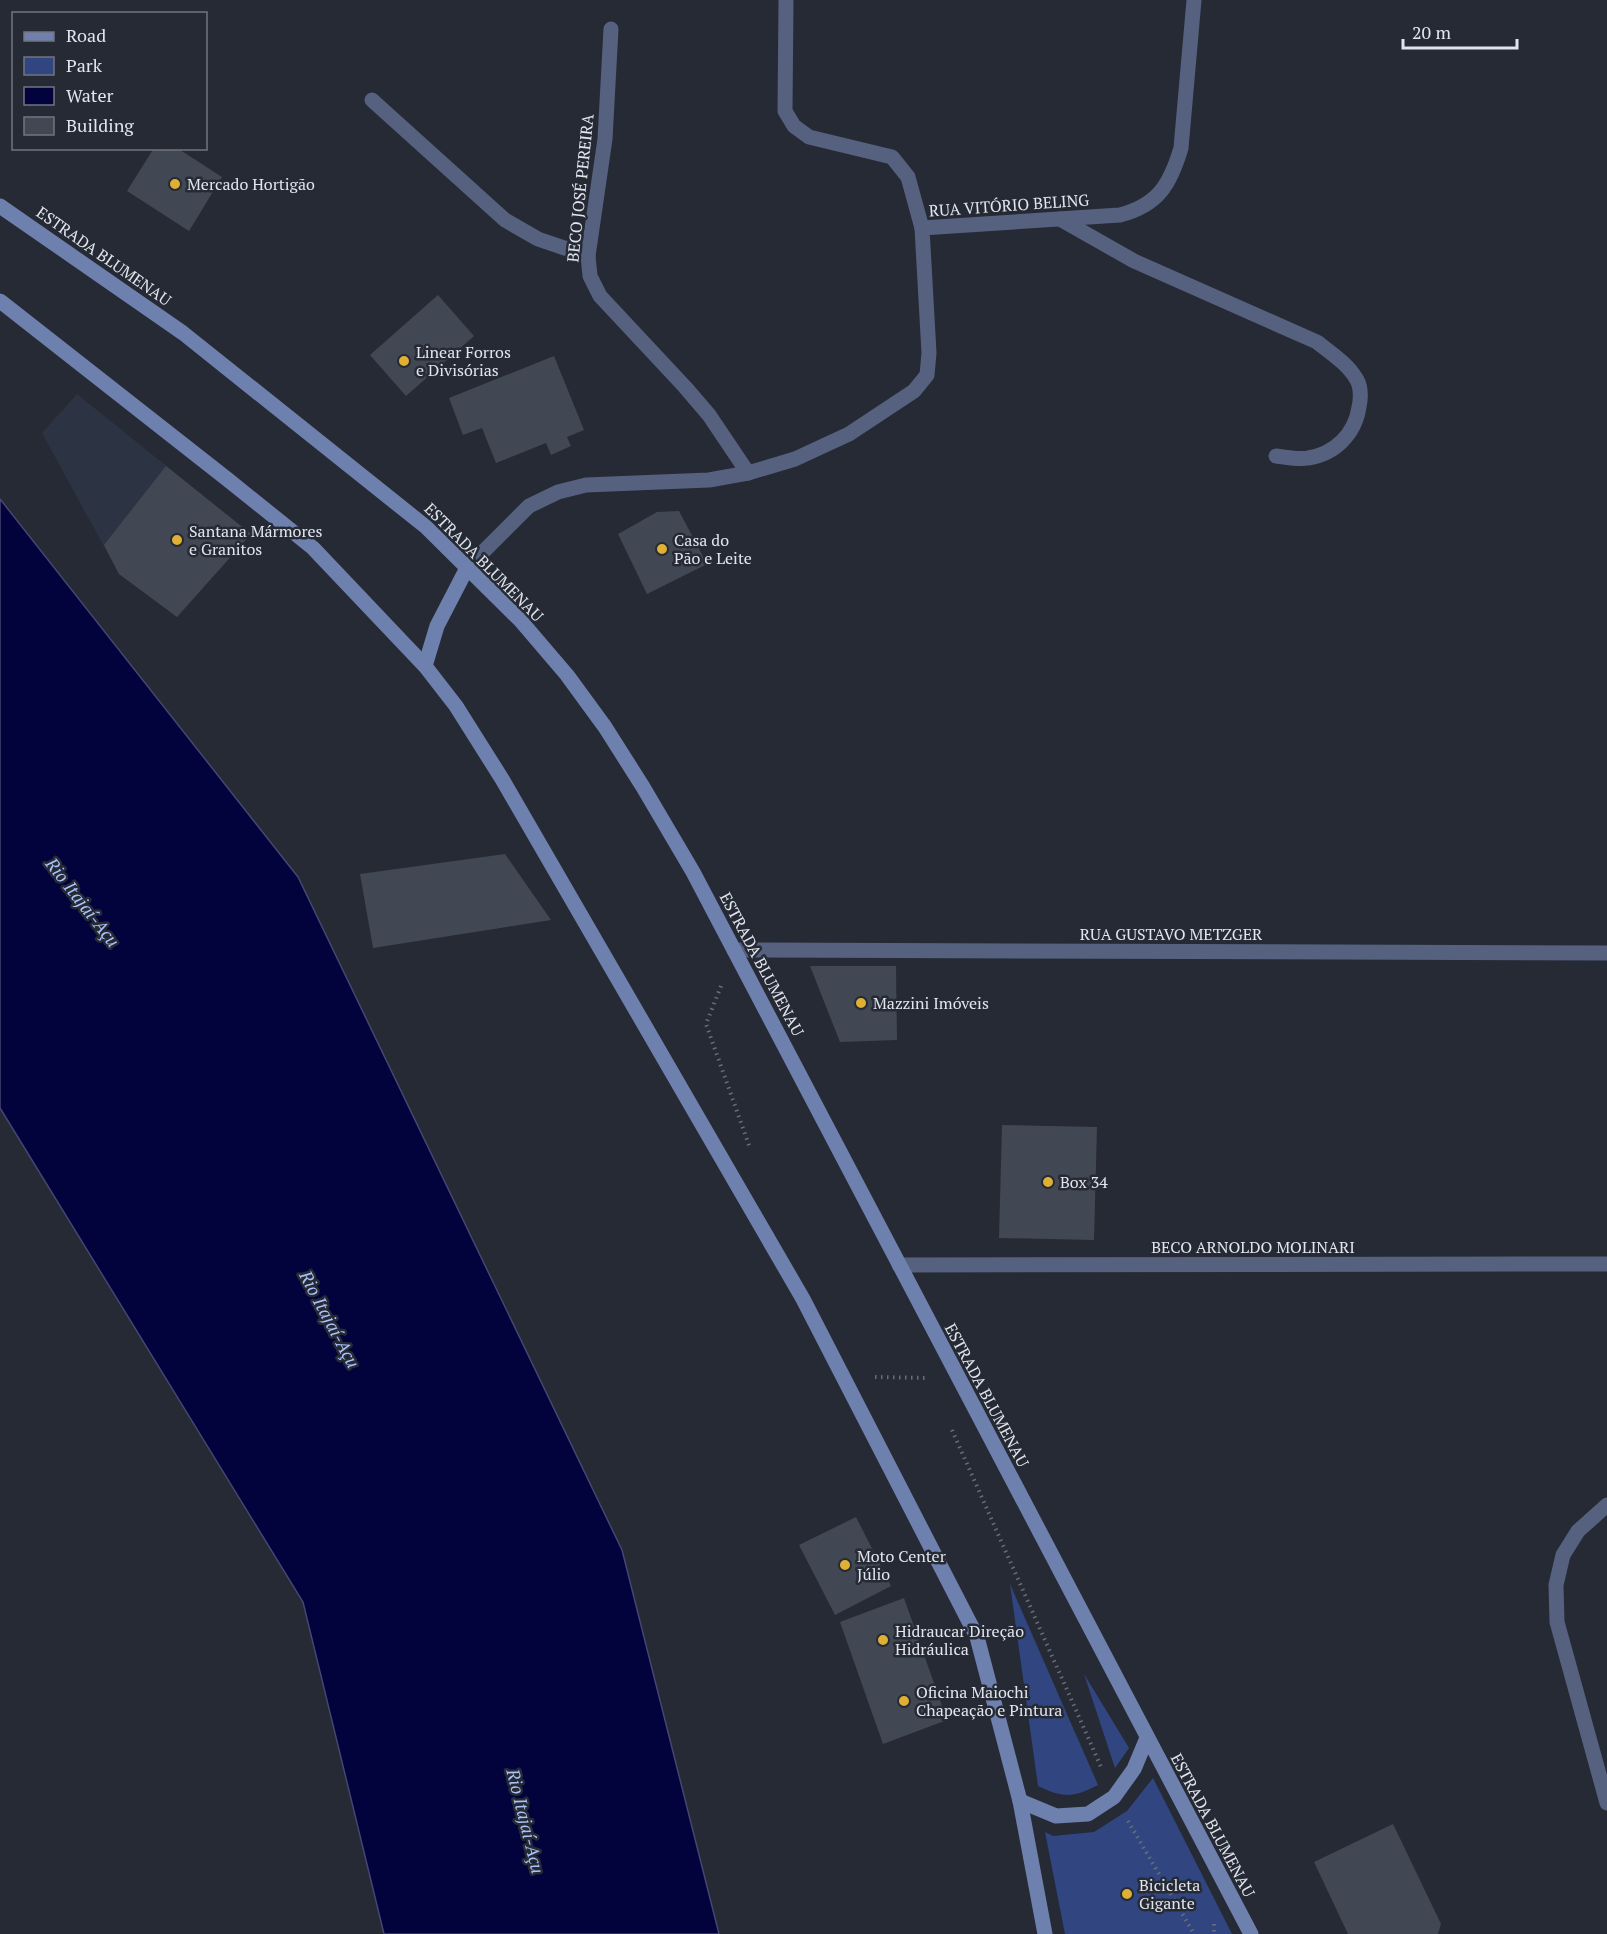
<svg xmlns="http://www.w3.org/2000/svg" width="1607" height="1934" font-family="'PT Serif',serif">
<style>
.built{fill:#2c3343}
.green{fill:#314681}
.water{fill:#02023c;stroke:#454671;stroke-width:1.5}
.building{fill:#424754}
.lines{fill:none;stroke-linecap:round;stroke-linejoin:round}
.path{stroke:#686d77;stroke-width:4;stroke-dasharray:1.5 4.5;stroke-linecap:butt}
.minor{stroke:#55617e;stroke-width:15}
.secondary{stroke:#6e80ad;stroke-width:15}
.poi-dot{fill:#dfb034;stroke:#252a35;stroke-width:2}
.labels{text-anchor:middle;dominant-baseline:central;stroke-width:5;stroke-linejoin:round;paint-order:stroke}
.poi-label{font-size:16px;fill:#e2e5ed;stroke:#252a35;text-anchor:start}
.street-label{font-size:16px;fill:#e2e5ed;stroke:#252a35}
.water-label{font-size:18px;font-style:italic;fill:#abc2f9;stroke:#252a35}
</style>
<rect width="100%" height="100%" fill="#252a35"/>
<polygon class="built" points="77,394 251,534 177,617 119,574 42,433"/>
<g class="green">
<path d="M 1010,1584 L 1098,1785 C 1073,1798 1063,1798 1038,1786 Z"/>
<polygon points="1084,1674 1129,1748 1115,1768"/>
<polygon points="1153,1778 1232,1934 1065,1934 1045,1832 1053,1836 1094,1832 1127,1811"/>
</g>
<polygon class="water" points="0,499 298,877 622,1550 719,1934 384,1934 303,1602 0,1108"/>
<g class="building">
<polygon points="154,148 177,148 222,177 189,231 127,191"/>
<polygon points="438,295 474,336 406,396 370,355"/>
<polygon points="554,356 584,430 567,437 571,446 551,455 546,443 496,463 482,428 463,435 449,398"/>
<polygon points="166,466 251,534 177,617 119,574 104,545"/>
<polygon points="679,511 707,564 647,594 618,534 657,512"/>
<polygon points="505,854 551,920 373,948 360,874"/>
<polygon points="810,966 896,966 897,1040 840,1042"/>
<polygon points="1002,1125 1097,1127 1094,1240 999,1238"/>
<polygon points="856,1517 891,1586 835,1615 799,1545"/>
<polygon points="904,1598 947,1720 883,1744 840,1622"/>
<polygon points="1393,1824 1441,1924 1438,1934 1348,1934 1314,1862"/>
</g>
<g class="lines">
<g class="path">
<polyline points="721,986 706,1024 750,1148"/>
<polyline points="875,1377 927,1378"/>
<polyline points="952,1430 1102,1769"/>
<polyline points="1128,1821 1194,1934"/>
<polyline points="1214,1924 1214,1934"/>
</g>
<g class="minor">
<polyline points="786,0 785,111 794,126 809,137 892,157 908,177 922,228"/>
<polyline points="611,29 605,139 588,256 590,276 600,296 685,387 709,415 748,473"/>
<polyline points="372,100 505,220 538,239 588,256"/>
<path d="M 1060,219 L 1134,261 L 1317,342 C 1331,353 1348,364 1357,380 C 1361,387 1361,399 1359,407 C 1355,434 1335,454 1308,458 C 1298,460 1286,457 1276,456"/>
<path d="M 467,568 L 529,506 L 558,492 L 586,485 L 709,480 L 748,473 L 795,459 L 849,434 L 914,391 L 927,375 L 929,353 L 922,228 L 1120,215 C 1158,205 1170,185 1181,148 L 1194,0"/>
<polyline points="734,950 1607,953"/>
<polyline points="899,1265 1607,1264"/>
<polyline points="1607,1505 1578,1531 1563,1555 1556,1585 1557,1622 1607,1803"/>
</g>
<g class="secondary">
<polyline points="0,206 183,333 426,527 520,620 567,675 605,727 643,787 693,872 1251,1934"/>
<polyline points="0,301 227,479 313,548 425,666 456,706 502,779 803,1299 977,1637 1020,1801 1045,1934"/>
<polyline points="425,666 437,626 467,568"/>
<polyline points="1020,1801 1056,1816 1088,1814 1114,1797 1134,1769 1147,1738"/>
</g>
</g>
<g class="poi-dot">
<circle cx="175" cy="184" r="6"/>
<circle cx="404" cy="361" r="6"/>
<circle cx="177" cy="540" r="6"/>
<circle cx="662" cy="549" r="6"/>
<circle cx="861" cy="1003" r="6"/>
<circle cx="1048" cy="1182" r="6"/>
<circle cx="845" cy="1565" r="6"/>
<circle cx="883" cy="1640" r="6"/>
<circle cx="904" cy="1701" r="6"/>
<circle cx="1127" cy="1894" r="6"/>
</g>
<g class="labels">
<g class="poi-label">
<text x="187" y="184">Mercado Hortigão</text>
<text x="416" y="352">Linear Forros<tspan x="416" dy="18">e Divisórias</tspan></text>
<text x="189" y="531">Santana Mármores<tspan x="189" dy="18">e Granitos</tspan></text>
<text x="674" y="540">Casa do<tspan x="674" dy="18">Pão e Leite</tspan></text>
<text x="873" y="1003">Mazzini Imóveis</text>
<text x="1060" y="1182">Box 34</text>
<text x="857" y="1556">Moto Center<tspan x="857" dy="18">Júlio</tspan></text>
<text x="895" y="1631">Hidraucar Direção<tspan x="895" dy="18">Hidráulica</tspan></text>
<text x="916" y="1692">Oficina Maiochi<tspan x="916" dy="18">Chapeação e Pintura</tspan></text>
<text x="1139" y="1885">Bicicleta<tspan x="1139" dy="18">Gigante</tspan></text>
</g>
<g class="street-label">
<text transform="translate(580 188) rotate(-84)">BECO JOSÉ PEREIRA</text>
<text transform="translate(1009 205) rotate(-4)">RUA VITÓRIO BELING</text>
<text transform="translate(104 256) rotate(35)">ESTRADA BLUMENAU</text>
<text transform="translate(484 562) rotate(45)">ESTRADA BLUMENAU</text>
<text x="1171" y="934">RUA GUSTAVO METZGER</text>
<text transform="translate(762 964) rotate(62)">ESTRADA BLUMENAU</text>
<text x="1253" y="1247">BECO ARNOLDO MOLINARI</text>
<text transform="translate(987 1395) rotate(62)">ESTRADA BLUMENAU</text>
<text transform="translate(1213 1825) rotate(62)">ESTRADA BLUMENAU</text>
</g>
<g class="water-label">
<text transform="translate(83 902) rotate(52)">Rio Itajaí-Açu</text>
<text transform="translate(330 1319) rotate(62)">Rio Itajaí-Açu</text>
<text transform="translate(526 1821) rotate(76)">Rio Itajaí-Açu</text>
</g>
</g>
<rect x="12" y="12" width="195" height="138" fill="#252a35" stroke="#71757f" stroke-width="1.5"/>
<rect x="24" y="32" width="30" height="9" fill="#6e80ad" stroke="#71757f" stroke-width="1.5"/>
<text x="66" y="42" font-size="18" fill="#e2e5ed">Road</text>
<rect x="24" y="57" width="30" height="18" fill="#314681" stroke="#71757f" stroke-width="1.5"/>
<text x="66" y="72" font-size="18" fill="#e2e5ed">Park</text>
<rect x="24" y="87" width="30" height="18" fill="#02023c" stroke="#71757f" stroke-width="1.5"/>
<text x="66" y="102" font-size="18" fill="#e2e5ed">Water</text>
<rect x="24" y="117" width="30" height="18" fill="#424754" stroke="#71757f" stroke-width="1.5"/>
<text x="66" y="132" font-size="18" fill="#e2e5ed">Building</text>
<path d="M1403 39v9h114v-9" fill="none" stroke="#e2e5ed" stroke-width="3"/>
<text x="1412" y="39" font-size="18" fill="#e2e5ed" stroke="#252a35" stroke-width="4.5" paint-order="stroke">20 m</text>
</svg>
